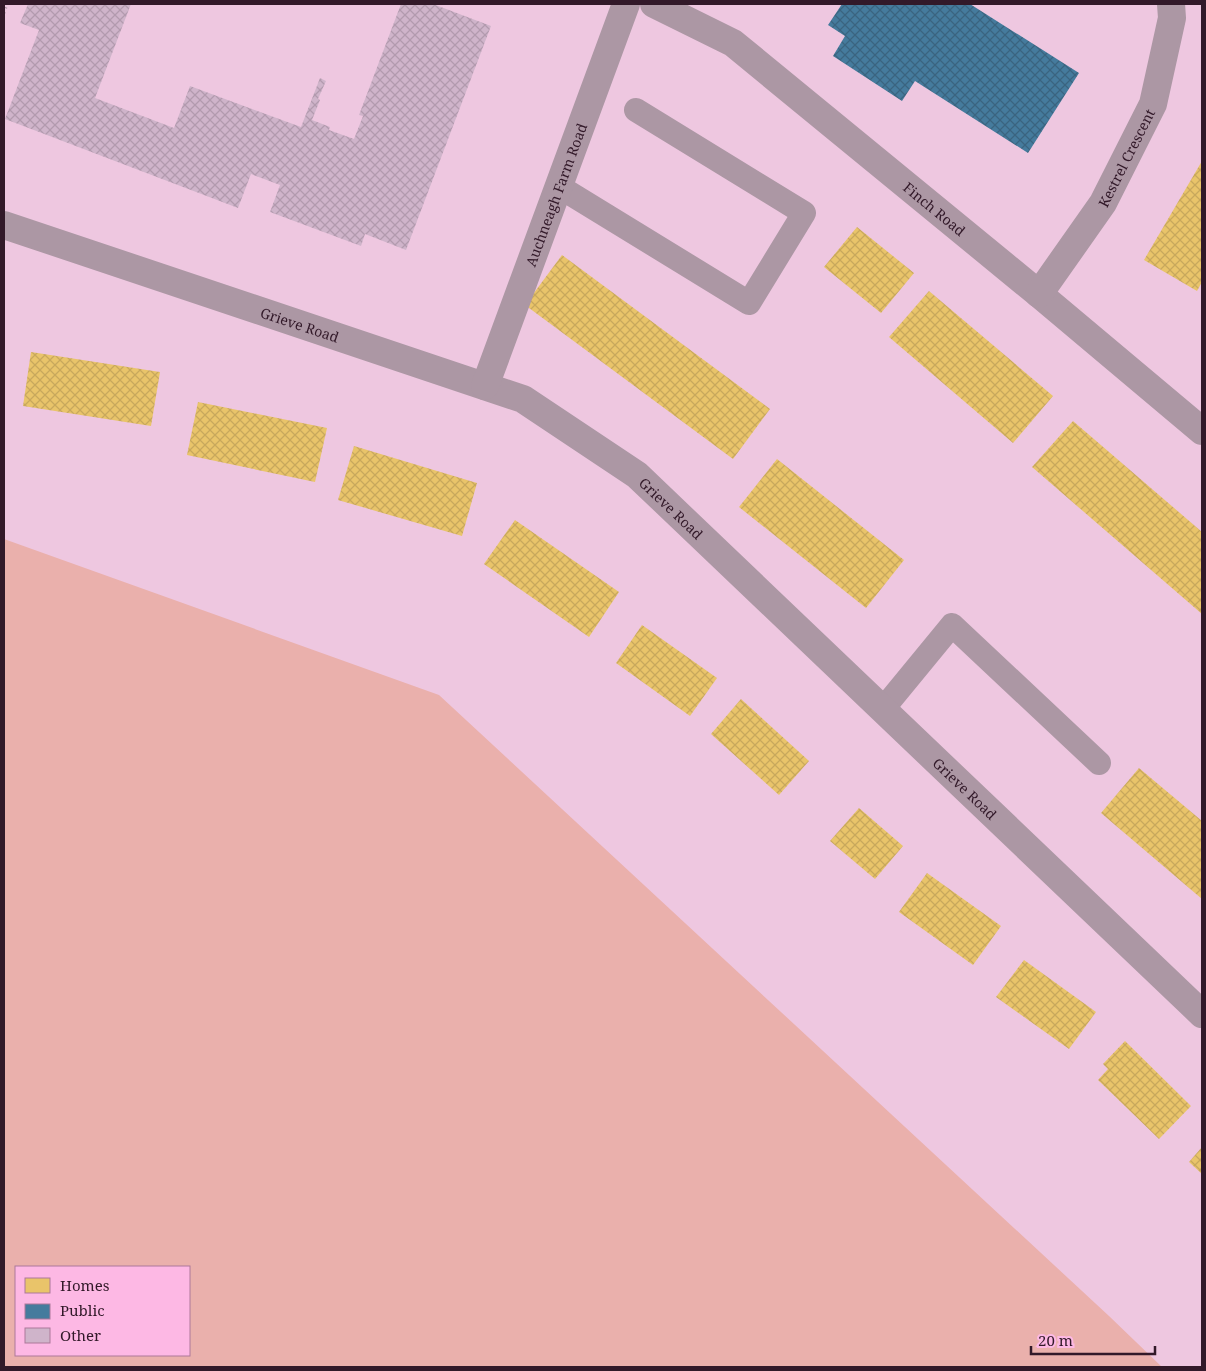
<svg xmlns="http://www.w3.org/2000/svg" width="1206" height="1371" font-family="'Noto Serif',serif">
<style>
.grass{fill:#eab0ac;fill-rule:evenodd}
.homes{fill:url(#homes-cross-hatch)}
.public{fill:url(#public-cross-hatch)}
.building{fill:url(#building-cross-hatch)}
.lines{fill:none;stroke-linecap:round;stroke-linejoin:round}
.path{stroke:#a4919d;stroke-width:3;stroke-dasharray:1 4;stroke-linecap:butt}
.lane{stroke:#ac97a4;stroke-width:24}
.street{stroke:#ac97a4;stroke-width:28}
.labels{text-anchor:middle;dominant-baseline:central;stroke-width:5;stroke-linejoin:round;paint-order:stroke}
.street-label{font-size:14px;fill:#321929;stroke:#fdb8e4}
</style>
<defs>
<pattern id="homes-cross-hatch" width="8" height="8" patternUnits="userSpaceOnUse" patternTransform="scale(1.25)"><rect width="8" height="8" fill="#e9c46a"/><path d="M0 0l8 8M0 8l8-8" fill="none" stroke="#c8a85c"/></pattern>
<pattern id="public-cross-hatch" width="8" height="8" patternUnits="userSpaceOnUse" patternTransform="scale(1.25)"><rect width="8" height="8" fill="#457b9d"/><path d="M0 0l8 8M0 8l8-8" fill="none" stroke="#3a6480"/></pattern>
<pattern id="building-cross-hatch" width="8" height="8" patternUnits="userSpaceOnUse" patternTransform="scale(1.25)"><rect width="8" height="8" fill="#cfb4ca"/><path d="M0 0l8 8M0 8l8-8" fill="none" stroke="#b29aae"/></pattern>
</defs>
<rect width="100%" height="100%" fill="#eec7e0"/>
<path class="grass" d="M 4,539 L 439,695 L 1109,1316 L 1162,1367 L 4,1367 ZM 16,1267 L 189,1267 L 189,1355 L 16,1355 Z"/>
<g class="homes">
<polygon points="1202,161 1202,282 1197,291 1144,260"/>
<polygon points="857,227 914,273 881,313 824,267"/>
<polygon points="562,255 770,409 733,459 525,305"/>
<polygon points="929,291 1053,396 1013,443 889,337"/>
<polygon points="31,352 160,372 151,426 23,406"/>
<polygon points="198,402 327,428 315,482 187,455"/>
<polygon points="1073,421 1202,532 1202,614 1032,467"/>
<polygon points="354,446 477,483 462,536 338,500"/>
<polygon points="777,459 904,560 866,608 739,507"/>
<polygon points="515,520 619,592 589,637 484,564"/>
<polygon points="642,625 717,678 690,716 616,663"/>
<polygon points="741,699 809,761 779,795 711,734"/>
<polygon points="1139,768 1202,821 1202,899 1101,813"/>
<polygon points="859,808 903,846 875,879 830,841"/>
<polygon points="927,873 1001,926 973,965 899,912"/>
<polygon points="1024,960 1096,1012 1069,1049 996,997"/>
<polygon points="1125,1041 1191,1106 1159,1139 1098,1080 1108,1069 1103,1064"/>
<polygon points="1202,1147 1202,1174 1189,1162"/>
</g>
<polygon class="public" points="842,4 970,4 1079,73 1028,153 915,81 902,101 833,56 845,36 828,25"/>
<polygon class="building" points="28,4 131,4 95,98 174,128 190,86 301,127 320,78 326,81 318,99 320,100 312,120 330,127 329,130 354,139 363,116 359,115 401,4 433,4 491,26 406,250 365,234 361,246 270,212 280,185 251,174 238,208 5,119 39,30 20,23"/>
<g class="lines">
<polyline class="path" points="4,13 7,4"/>
<g class="lane">
<polyline points="558,186 749,303 804,213 636,110"/>
<polyline points="883,709 952,625 1099,763"/>
</g>
<g class="street">
<path id="s1" d="M 654,4 L 733,43 L 1039,294 L 1202,431"/>
<path id="s2" d="M 4,225 L 523,399 L 637,475 L 1202,1014"/>
<path id="s3" d="M 1039,294 L 1103,203 L 1153,104 L 1172,18 L 1171,4"/>
<path id="s4" d="M 485,386 L 626,4"/>
</g>
</g>
<g class="labels">
<g class="street-label">
<text stroke="none"><textPath href="#s3" startOffset="162">Kestrel Crescent</textPath></text>
<text stroke="none"><textPath href="#s4" startOffset="204">Auchneagh Farm Road</textPath></text>
<text stroke="none"><textPath href="#s1" startOffset="349">Finch Road</textPath></text>
<text stroke="none"><textPath href="#s2" startOffset="312">Grieve Road</textPath></text>
<text stroke="none"><textPath href="#s2" startOffset="732">Grieve Road</textPath></text>
<text stroke="none"><textPath href="#s2" startOffset="1138">Grieve Road</textPath></text>
</g>
</g>
<rect width="1206" height="1371" fill="none" stroke="#321929" stroke-width="10"/>
<rect x="15" y="1266" width="175" height="90" fill="#fdb8e4" stroke="#ac7899"/>
<rect x="25" y="1278" width="25" height="15" fill="#e9c46a" stroke="#ac7899"/>
<text x="60" y="1291" font-size="15" fill="#321929">Homes</text>
<rect x="25" y="1304" width="25" height="15" fill="#457b9d" stroke="#ac7899"/>
<text x="60" y="1316" font-size="15" fill="#321929">Public</text>
<rect x="25" y="1328" width="25" height="15" fill="#cfb4ca" stroke="#ac7899"/>
<text x="60" y="1341" font-size="15" fill="#321929">Other</text>
<path d="M1031 1346v8h124v-8" fill="none" stroke="#321929" stroke-width="2.5"/>
<text x="1038" y="1346" font-size="15" fill="#321929" stroke="#fdb8e4" stroke-width="4" paint-order="stroke">20 m</text>
</svg>
